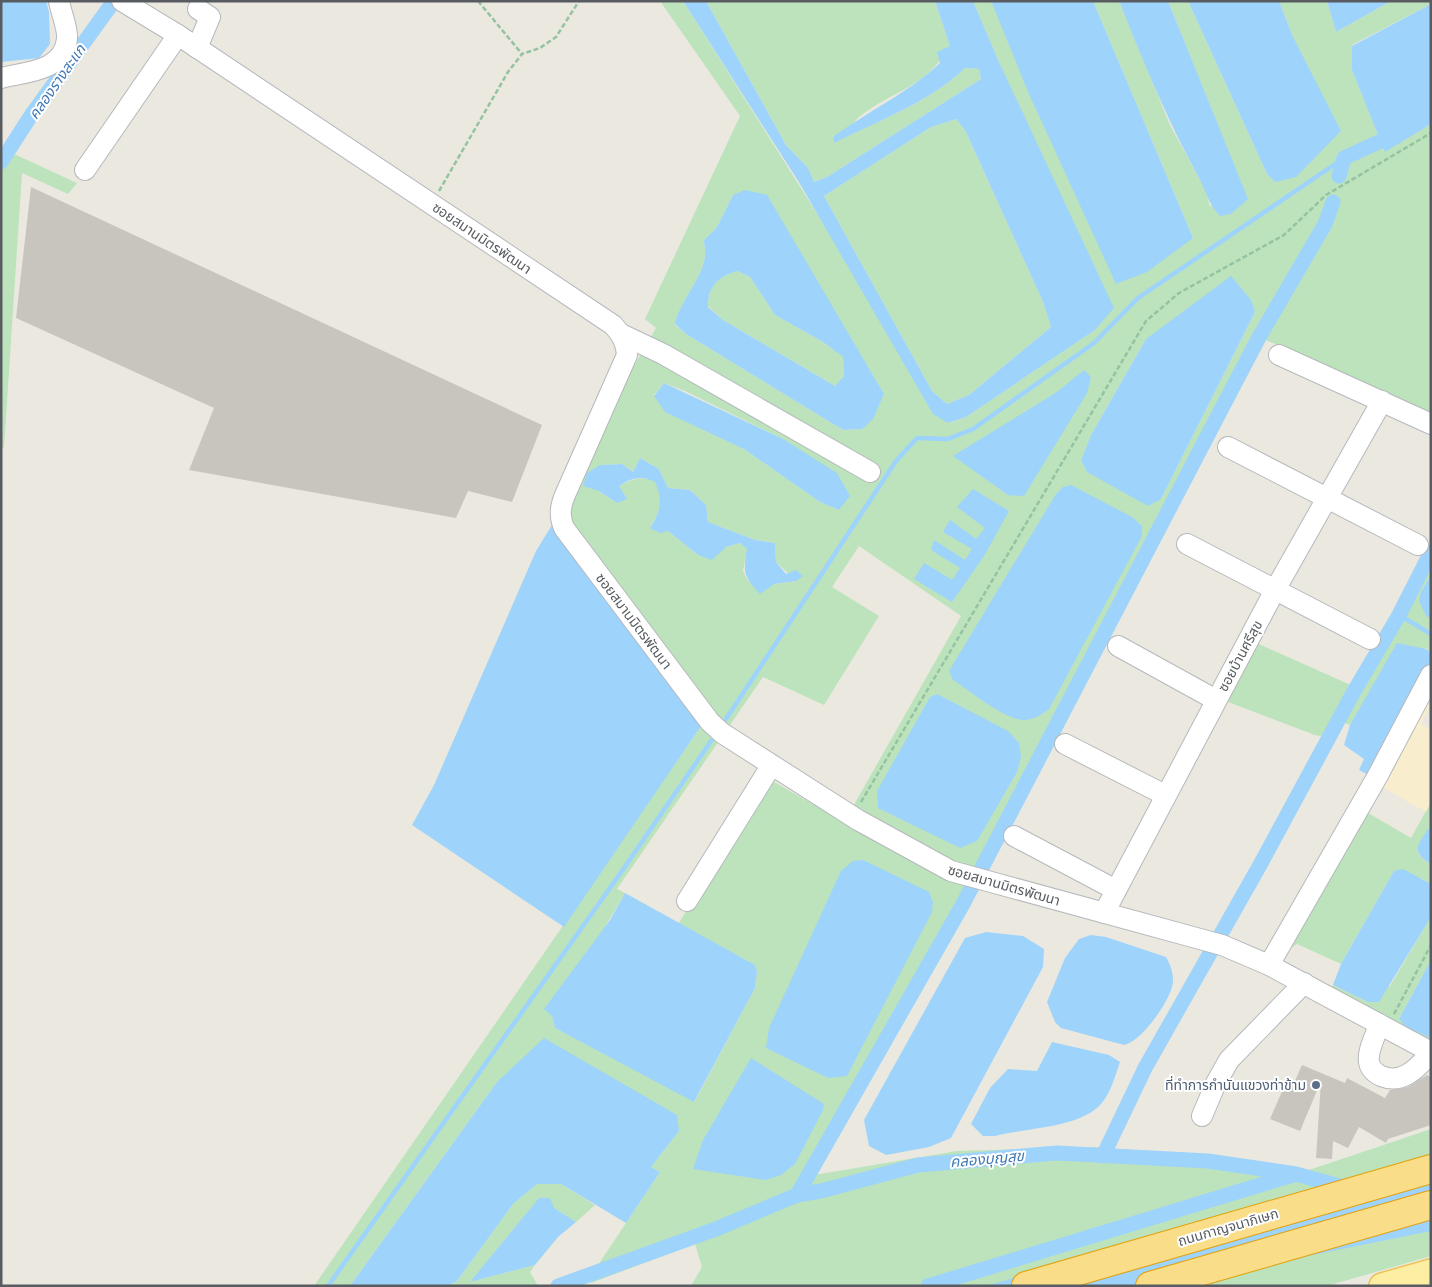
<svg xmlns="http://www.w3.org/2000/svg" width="1432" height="1287" font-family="'Roboto Condensed','Noto Sans Thai',sans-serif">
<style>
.green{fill:#bce3bc;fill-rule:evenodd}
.sand{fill:#f8eecd}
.water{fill:#9ed3fc;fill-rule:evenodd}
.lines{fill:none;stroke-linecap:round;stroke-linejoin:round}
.stream{stroke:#9ed3fc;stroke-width:4.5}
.canal{stroke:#9ed3fc;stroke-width:15}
.building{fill:#c8c5bf}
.minor-casing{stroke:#b5b8bc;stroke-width:22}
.major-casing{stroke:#edc357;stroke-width:28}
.highway-casing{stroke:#e49f06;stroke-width:30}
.path{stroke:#95c3a2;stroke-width:2.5;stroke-dasharray:5 2.5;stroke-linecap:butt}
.minor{stroke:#fff;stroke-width:20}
.major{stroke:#fceea3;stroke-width:25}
.highway{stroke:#fadd88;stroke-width:28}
.service-dot{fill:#5c6f8a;stroke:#fff;stroke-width:2}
.labels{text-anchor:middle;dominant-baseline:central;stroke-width:4;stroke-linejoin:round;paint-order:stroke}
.street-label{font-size:14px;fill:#585c60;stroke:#fff}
.service-label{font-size:14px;fill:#4e5e75;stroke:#fff;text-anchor:end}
.water-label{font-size:15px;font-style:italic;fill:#4079b5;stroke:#fff}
</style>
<rect width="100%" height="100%" fill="#ebe9df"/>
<g class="green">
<path d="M 660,1 L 683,1 L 949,423 L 966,417 L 1095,330 L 999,62 L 973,1 L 991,1 L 1008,38 L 1193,238 L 1093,1 L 1119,1 L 1170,125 L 1204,187 L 1210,206 L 1247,198 L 1168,1 L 1188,1 L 1267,174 L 1275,182 L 1293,37 L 1279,1 L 1327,1 L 1336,32 L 1391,1 L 1431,1 L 1431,4 L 1352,45 L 1352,70 L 1385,151 L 1431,124 L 1431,415 L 1266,340 L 988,865 L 970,868 L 851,810 L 961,616 L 859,546 L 832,587 L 879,616 L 824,705 L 763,677 L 617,889 L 625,893 L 552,1016 L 555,1028 L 695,1101 L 755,988 L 757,972 L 755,965 L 678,924 L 769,779 L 886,846 L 976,887 L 814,1175 L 957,1151 L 1092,1147 L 1211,1156 L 1303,1172 L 1431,1129 L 1431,1256 L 1327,1286 L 691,1286 L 702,1267 L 695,1244 L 591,1283 L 596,1268 L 660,1172 L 651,1167 L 679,1131 L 497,1082 L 350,1286 L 314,1286 L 703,723 L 566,522 L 568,506 L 613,402 L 656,328 L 645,319 L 740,116 ZM 733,195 L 839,319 L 884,394 L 862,429 L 843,430 L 686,334 L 675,325 C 680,300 702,281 705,256 C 706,251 704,245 704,240 L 717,227 ZM 1255,312 L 1161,499 L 1081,460 L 1091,435 L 1146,339 ZM 664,383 L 685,391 L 783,439 L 839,510 L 820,502 L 744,449 L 654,395 ZM 640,458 L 659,469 L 668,488 L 690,490 L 706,505 L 708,522 L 755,540 L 775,543 L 776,562 L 796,581 L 774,584 L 748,581 L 743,571 L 747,549 L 740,543 L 698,555 L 668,531 L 650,528 C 660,508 665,505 656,482 C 641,475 633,479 619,486 L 617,503 L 599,491 L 600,465 L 622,464 L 633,472 Z"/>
<path d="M 706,1 L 935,1 L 950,46 C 926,88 893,90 859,117 C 851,125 843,134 835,142 C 878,121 930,102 965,68 L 979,69 L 981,79 L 827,177 L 813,182 L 808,168 L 786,145 Z"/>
<polygon points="956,119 965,130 1043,302 1051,327 969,395 947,404 932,391 824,196 931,127"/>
<polygon points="1,148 77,183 68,194 22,173 4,448 1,447"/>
<path d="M 737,271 L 750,277 L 775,315 L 823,342 L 843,357 L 844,376 L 835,386 L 723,320 L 708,306 C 709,284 717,278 737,271 Z"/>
<polygon points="1431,547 1431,576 1421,591 1426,616 1431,619 1431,653 1426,648 1373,687 1350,725 1335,719 1327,737 1315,735 1223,700 1254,642 1353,686"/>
<path d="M 1431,802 C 1431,809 1432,820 1430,826 C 1423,844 1406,850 1431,864 L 1431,884 L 1422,879 L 1394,871 L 1341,964 L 1297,944 L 1281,954 L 1363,810 L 1411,838 Z"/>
<polygon points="1431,917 1431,960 1399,1019 1407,1027 1431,1038 1431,1043 1330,991 1333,985 1368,1002 1390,986"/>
<polygon points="537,1184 561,1184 595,1205 576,1222 554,1208 470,1282 535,1265 530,1272 538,1286 448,1286 457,1281 513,1204"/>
</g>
<polygon class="sand" points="1431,666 1431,703 1421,724 1431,730 1431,802 1426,812 1382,787"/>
<g class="water">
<polygon points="1,1 46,1 49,12 50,44 39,58 1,62"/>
<path d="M 683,1 L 706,1 L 786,145 L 808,168 L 814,182 L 827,177 L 981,79 L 979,69 L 965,68 C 930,102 878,121 834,143 L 834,136 C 869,111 909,92 940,63 L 937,52 L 950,46 L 935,1 L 973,1 L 999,62 L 1114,308 L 1095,330 L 966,417 L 948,423 L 933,414 L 800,184 ZM 956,119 L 965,130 L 1043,302 L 1051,327 L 969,395 L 947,404 L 932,391 L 824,196 L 931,127 Z"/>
<polygon points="991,1 1093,1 1193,238 1147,272 1116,284 1029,94"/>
<path d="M 1119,1 L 1168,1 L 1248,199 L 1231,214 L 1220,216 C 1208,204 1206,191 1198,176 C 1167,120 1143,61 1119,1 Z"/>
<polygon points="1188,1 1279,1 1293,37 1341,131 1296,177 1275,182 1267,174"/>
<polygon points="1327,1 1391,1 1336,32"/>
<polygon points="1431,4 1431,124 1385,152 1352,70 1352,46"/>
<path d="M 745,190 L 767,195 L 884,394 L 873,419 L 862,429 L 843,430 L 686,334 L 675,324 C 680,300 702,280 705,256 C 706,251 704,245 704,240 L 717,227 L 733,195 ZM 737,271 L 750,277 L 775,315 L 823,342 L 843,357 L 844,376 L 835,386 L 723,320 L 708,307 C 708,286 718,277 737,271 Z"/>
<polygon points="1231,276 1251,300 1255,312 1161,499 1148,506 1087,472 1081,460 1091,435 1146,339"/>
<polygon points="1084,370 1091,377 1087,393 1024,496 1008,495 953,456 1057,392"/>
<polygon points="664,383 783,439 837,473 850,496 839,510 820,502 744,449 665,412 654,396"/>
<path d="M 640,458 L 659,469 L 668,488 L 690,490 L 706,505 L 708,522 L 755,540 L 775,543 L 776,562 L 786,574 L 796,570 L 803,576 L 796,581 L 774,584 L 760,594 C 743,576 743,573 747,549 L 740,543 L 726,547 L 712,560 L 698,555 L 668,531 L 660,533 L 650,528 C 660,511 664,502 655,482 C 641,475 632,478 619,486 L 627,499 L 617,503 L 599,491 L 583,486 L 587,473 L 600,465 L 622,464 L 633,472 Z"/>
<path d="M 1071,485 L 1132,517 L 1142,526 L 1142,536 L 1049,709 C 1042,714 1034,720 1024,720 C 1006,721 969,690 953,680 L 949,671 L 1056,494 L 1063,487 Z"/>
<polygon points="973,489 1009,511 984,556 952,602 914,579 924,563 952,580 960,568 931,550 934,540 965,560 972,549 943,532 950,520 976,539 985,528 957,507"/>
<polygon points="552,525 703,723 564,927 412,825 434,785 536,551"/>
<polygon points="1431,576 1431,619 1426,616 1419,601 1421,591"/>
<polygon points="1397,643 1426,649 1431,653 1431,666 1372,777 1359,770 1364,759 1344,745 1350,725"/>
<polygon points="937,694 1008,731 1019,743 1021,757 1017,772 977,841 960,848 878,808 877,791 930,697"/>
<path d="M 1431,825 L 1431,864 C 1408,851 1420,842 1431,825 Z"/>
<polygon points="863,860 929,892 933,902 932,912 847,1076 828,1078 766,1048 769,1028 841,871 853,861"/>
<polygon points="1403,869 1431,884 1431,917 1379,1002 1368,1002 1333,985 1341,964 1394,871"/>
<polygon points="625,893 755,965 757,972 755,988 694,1102 555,1028 552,1016 544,1009 610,920"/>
<polygon points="986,932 1023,936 1044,949 1043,967 951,1138 929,1147 886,1155 869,1146 864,1120 965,938"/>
<path d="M 1091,935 L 1106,937 L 1166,957 C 1171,966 1175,976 1172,987 C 1168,1003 1141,1042 1124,1045 L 1061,1028 L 1055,1022 L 1047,1002 L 1065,958 L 1079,939 Z"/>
<polygon points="1431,960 1431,1038 1406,1027 1399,1019"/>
<polygon points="544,1038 677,1115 679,1131 651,1167 660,1172 626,1223 561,1184 537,1184 513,1204 457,1281 448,1286 350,1286 497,1082"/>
<path d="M 1052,1042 L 1109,1055 L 1120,1062 C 1115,1076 1111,1093 1101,1104 C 1080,1128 1025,1128 995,1136 L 983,1136 L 971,1124 L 990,1088 L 1008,1069 L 1037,1071 Z"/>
<polygon points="751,1058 824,1104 823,1110 795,1164 781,1175 766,1180 693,1169 703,1140"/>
<polygon points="1431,1159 1431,1231 1288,1260 1199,1286 986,1286"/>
<polygon points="539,1198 550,1198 554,1208 576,1222 558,1237 535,1265 470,1282"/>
</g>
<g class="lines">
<g class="stream">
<polyline points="1399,615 1431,634"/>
<polyline points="726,719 896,461 917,438 948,439 973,429 1094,343 1138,298 1344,158"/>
<polyline points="328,1286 622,871 711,741"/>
</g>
<g class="canal">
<polyline points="1,162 30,117 114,1"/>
<polyline points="1339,176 1344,158 1381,141 1431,112"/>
<polyline points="1103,1156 1145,1068 1260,865 1353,693 1399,615 1431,552"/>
<polyline points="797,1195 963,904 1258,339 1325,224 1333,202"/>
<polyline points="558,1286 716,1229 797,1195 821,1191 918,1165 1057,1153 1208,1161 1296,1174 1350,1189"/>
<polyline points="928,1286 1293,1175"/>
</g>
</g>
<g class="building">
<polygon points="31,187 542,425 512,502 468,491 456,518 189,470 214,408 16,318"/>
<polygon points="1302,1065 1345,1083 1347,1078 1385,1098 1390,1090 1408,1087 1427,1075 1431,1077 1431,1125 1388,1139 1386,1143 1359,1127 1348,1148 1333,1141 1332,1159 1316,1158 1321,1081 1300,1131 1270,1119 1287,1080 1294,1083"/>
</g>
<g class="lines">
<defs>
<g id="minor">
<path d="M 122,1 L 178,35 L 613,325 C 622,335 626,342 627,355 L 565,495 C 560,507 559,516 564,528 L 710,722 L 722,733 L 858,820 L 951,871 L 1222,945 L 1269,965 L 1431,1052"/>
<polyline points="197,48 210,17 198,9"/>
<path d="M 1,78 C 24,72 64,72 67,39 C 68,28 61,13 59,1"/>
<polyline points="85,170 178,35"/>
<polyline points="621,334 663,354 870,472"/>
<polyline points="1279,355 1431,424"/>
<polyline points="1228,447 1418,545"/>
<polyline points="1187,544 1370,639"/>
<polyline points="1118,646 1216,700"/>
<polyline points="1065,744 1165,795"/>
<polyline points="1014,836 1116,890"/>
<polyline points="687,901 771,766"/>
<polyline points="1104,913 1275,590 1382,401"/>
<polyline points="1269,965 1377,777 1431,675"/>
<path d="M 1379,1024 C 1376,1036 1367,1050 1369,1062 C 1370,1069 1375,1073 1381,1076 C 1403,1085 1417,1068 1431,1053"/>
<polyline points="1202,1116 1216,1083 1229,1060 1304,983"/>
</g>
<polyline id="major" points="1382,1286 1431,1272"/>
<g id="highway">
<polyline points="1026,1286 1431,1169"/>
<polyline points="1150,1286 1431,1205"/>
</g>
</defs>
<use href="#minor" class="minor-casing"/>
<use href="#major" class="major-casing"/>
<use href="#highway" class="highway-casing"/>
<g class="path">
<polyline points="478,1 522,54"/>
<polyline points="439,191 508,72 522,54 540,48 556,37 579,1"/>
<polyline points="861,802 1146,321 1179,293 1284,235 1326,195 1431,133"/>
<polyline points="1394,1014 1431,945"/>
</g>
<use href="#minor" class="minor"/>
<use href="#major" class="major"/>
<use href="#highway" class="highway"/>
</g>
<circle class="service-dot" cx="1316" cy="1085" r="5"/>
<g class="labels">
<g class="street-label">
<text transform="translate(482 238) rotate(34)">ซอยสมานมิตรพัฒนา</text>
<text transform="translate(634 621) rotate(53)">ซอยสมานมิตรพัฒนา</text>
<text transform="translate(1240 656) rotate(-62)">ซอยบ้านศรีสุข</text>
<text transform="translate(1004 885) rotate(16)">ซอยสมานมิตรพัฒนา</text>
<text transform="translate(1228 1227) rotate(-16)">ถนนกาญจนาภิเษก</text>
</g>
<g class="service-label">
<text x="1306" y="1085">ที่ทำการกำนันแขวงท่าข้าม</text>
</g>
<g class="water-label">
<text transform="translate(57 82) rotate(-55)">คลองรางสะแก</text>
<text transform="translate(987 1159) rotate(-5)">คลองบุญสุข</text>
</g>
</g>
<rect width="1432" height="1287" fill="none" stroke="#585c60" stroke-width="5"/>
</svg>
